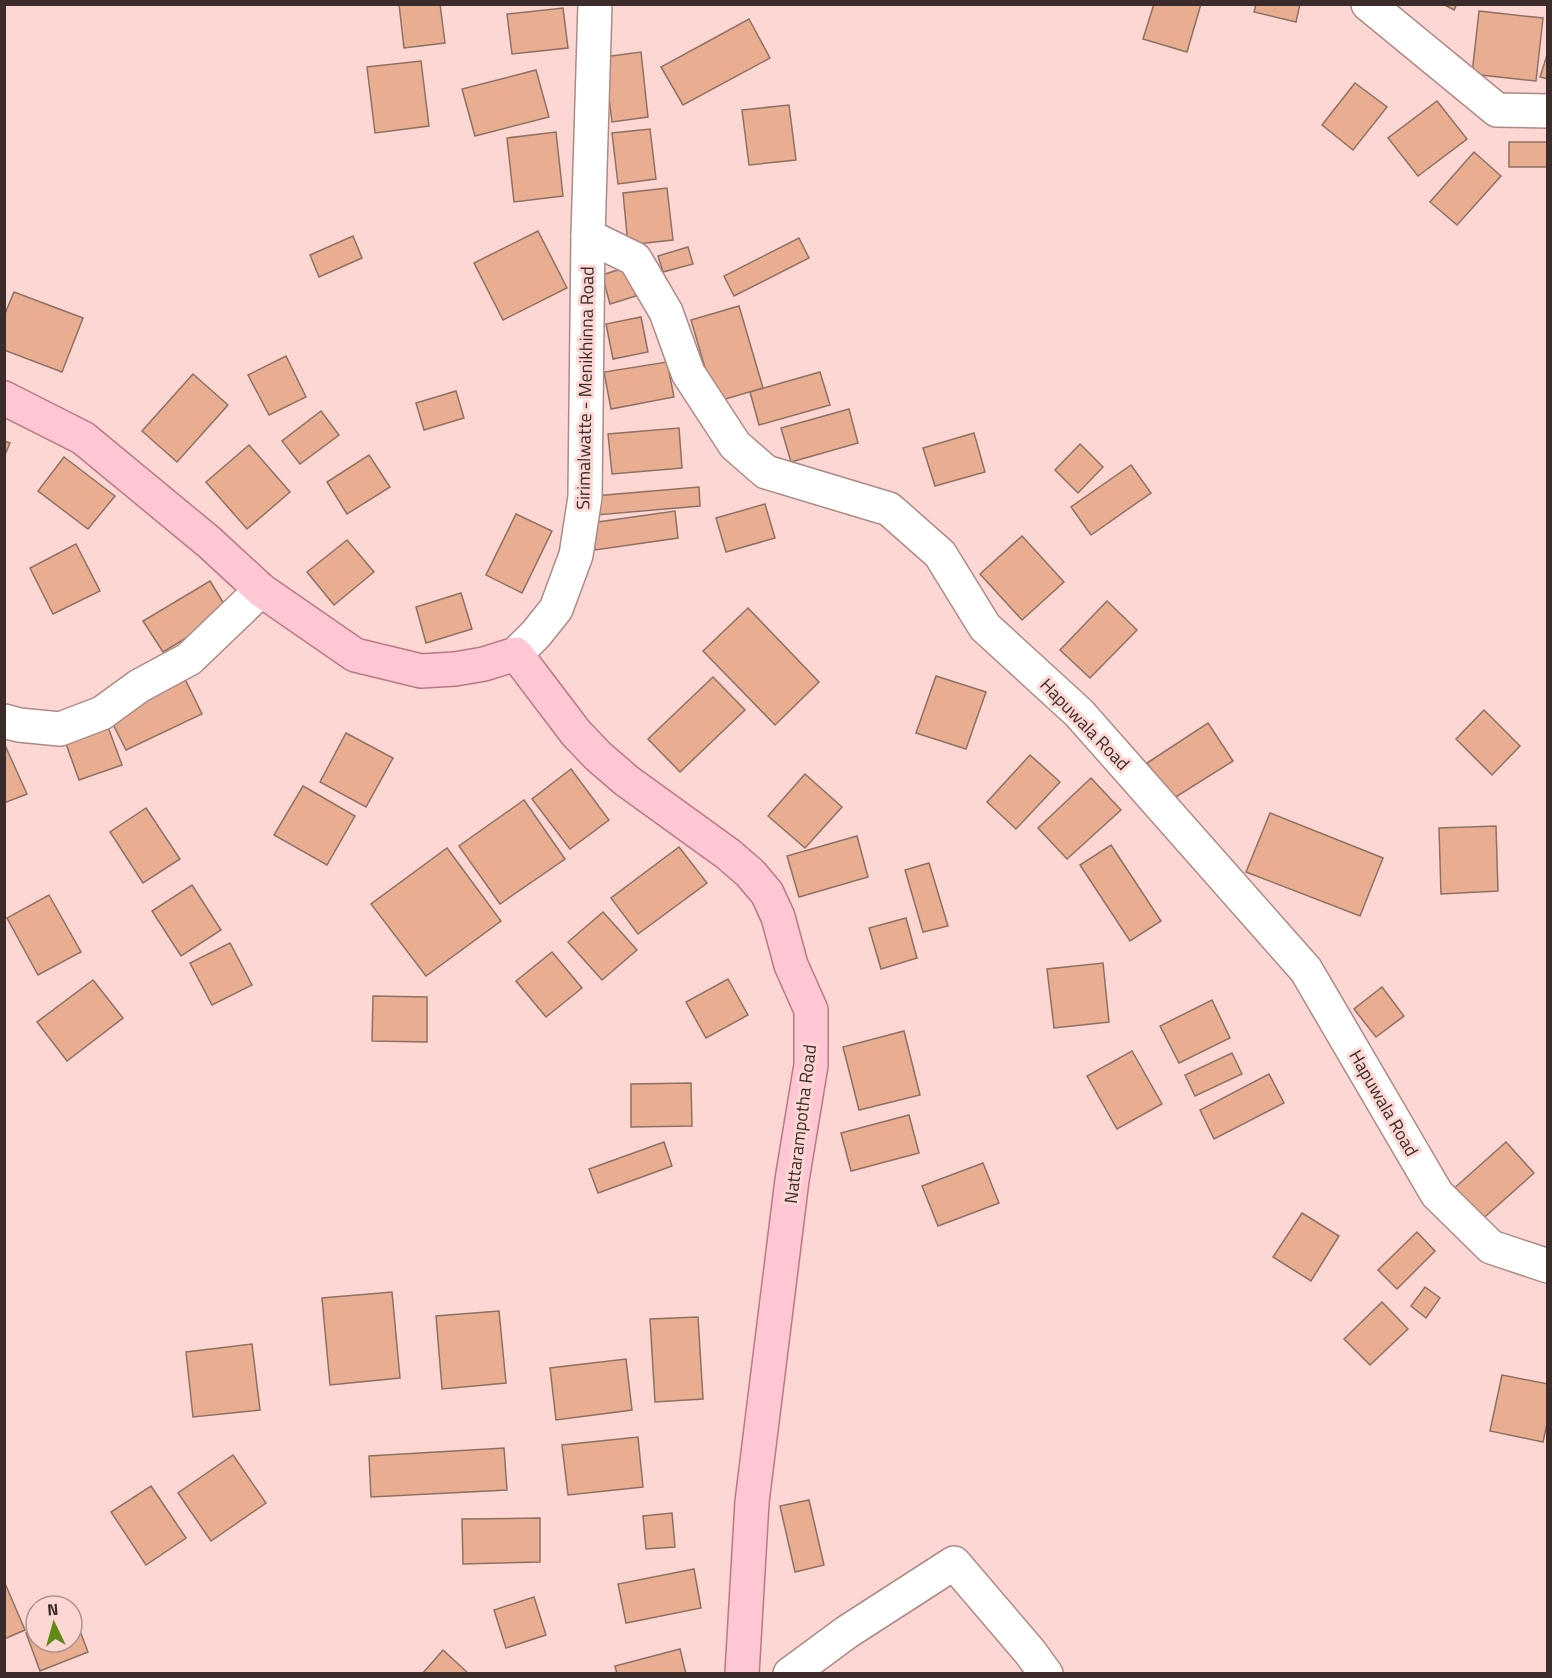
<svg xmlns="http://www.w3.org/2000/svg" width="1552" height="1678" font-family="'Titillium Web',sans-serif">
<style>
.building{fill:#e9ae92;stroke:#8e7163;stroke-width:1.5}
.lines{fill:none;stroke-linecap:round;stroke-linejoin:round}
.minor-casing{stroke:#ad8a86;stroke-width:36}
.major-casing{stroke:#ba7885;stroke-width:36}
.minor{stroke:#fff;stroke-width:33}
.major{stroke:#fec7d3;stroke-width:33}
.labels{text-anchor:middle;dominant-baseline:central;stroke-width:6;stroke-linejoin:round;paint-order:stroke}
.street-label{font-size:18px;fill:#3b2c2b;stroke:#fdd7d3}
</style>
<rect width="100%" height="100%" fill="#fdd7d3"/>
<g class="building">
<polygon points="399,4 440,4 445,43 404,48"/>
<polygon points="1154,4 1201,4 1187,52 1143,39"/>
<polygon points="1256,4 1300,4 1296,22 1254,12"/>
<polygon points="1443,4 1457,4 1454,10"/>
<polygon points="563,8 568,48 512,54 507,14"/>
<polygon points="1479,11 1543,18 1536,81 1472,74"/>
<polygon points="749,19 770,58 683,105 661,67"/>
<polygon points="641,52 648,117 612,122 604,57"/>
<polygon points="1548,52 1548,79 1540,77"/>
<polygon points="421,61 429,126 375,133 367,67"/>
<polygon points="536,70 549,117 475,136 462,89"/>
<polygon points="1355,83 1387,107 1353,150 1322,125"/>
<polygon points="1437,101 1467,139 1418,176 1388,138"/>
<polygon points="789,105 796,160 749,165 742,110"/>
<polygon points="650,129 656,179 618,184 612,133"/>
<polygon points="556,132 563,196 514,202 507,138"/>
<rect x="1509" y="142" width="39" height="25"/>
<polygon points="1474,152 1501,176 1457,225 1430,202"/>
<polygon points="667,188 673,240 628,245 623,193"/>
<polygon points="538,231 567,288 503,320 474,263"/>
<polygon points="353,236 362,258 319,277 310,255"/>
<polygon points="799,238 809,258 734,296 724,276"/>
<polygon points="688,247 693,264 663,272 658,256"/>
<polygon points="627,267 636,296 610,304 602,275"/>
<polygon points="14,292 83,318 62,372 4,350 4,316"/>
<polygon points="739,306 763,388 715,402 691,320"/>
<polygon points="641,317 648,352 613,359 606,324"/>
<polygon points="286,356 306,397 269,415 248,375"/>
<polygon points="667,362 674,397 611,409 604,372"/>
<polygon points="820,372 830,405 759,425 750,392"/>
<polygon points="193,374 228,405 177,462 142,431"/>
<polygon points="456,391 464,418 424,430 416,403"/>
<polygon points="849,409 858,443 791,462 781,428"/>
<polygon points="321,411 339,435 300,464 282,441"/>
<polygon points="679,428 682,468 612,474 608,434"/>
<polygon points="974,433 985,472 935,486 923,448"/>
<polygon points="4,441 10,443 4,457"/>
<polygon points="1080,444 1103,467 1078,493 1055,470"/>
<polygon points="249,445 290,492 247,529 206,482"/>
<polygon points="369,455 390,487 347,514 327,482"/>
<polygon points="64,457 115,496 88,529 38,491"/>
<polygon points="1131,465 1151,493 1091,535 1071,507"/>
<polygon points="699,487 700,506 596,515 594,496"/>
<polygon points="765,504 775,538 726,552 716,518"/>
<polygon points="675,511 678,538 595,550 591,523"/>
<polygon points="516,514 552,531 522,593 486,575"/>
<polygon points="1022,536 1064,582 1022,620 980,574"/>
<polygon points="347,540 374,572 334,605 307,572"/>
<polygon points="76,544 100,591 53,614 30,568"/>
<polygon points="210,581 229,612 163,652 143,621"/>
<polygon points="461,593 472,629 426,643 416,607"/>
<polygon points="1107,601 1137,630 1090,678 1060,650"/>
<polygon points="748,608 819,682 775,725 703,651"/>
<polygon points="936,676 986,692 966,749 916,733"/>
<polygon points="713,677 745,710 680,772 648,739"/>
<polygon points="185,679 202,714 126,750 109,716"/>
<polygon points="1484,710 1520,746 1492,775 1456,739"/>
<polygon points="1208,723 1233,761 1171,800 1147,763"/>
<polygon points="108,727 122,765 79,780 65,741"/>
<polygon points="346,733 393,758 366,807 320,782"/>
<polygon points="4,743 27,794 4,803"/>
<polygon points="1030,755 1060,782 1016,829 987,802"/>
<polygon points="571,769 609,820 570,849 532,799"/>
<polygon points="805,774 842,807 805,848 768,816"/>
<polygon points="1091,778 1121,810 1067,859 1038,828"/>
<polygon points="303,786 355,816 327,865 274,835"/>
<polygon points="524,800 565,859 500,904 459,846"/>
<polygon points="146,808 180,859 143,883 110,832"/>
<polygon points="1270,813 1383,858 1360,916 1246,872"/>
<polygon points="1496,826 1498,891 1441,894 1439,828"/>
<polygon points="857,836 868,877 799,897 787,856"/>
<polygon points="1111,845 1161,921 1130,941 1080,865"/>
<polygon points="679,847 707,883 638,934 611,898"/>
<polygon points="447,848 501,921 426,976 371,904"/>
<polygon points="929,863 948,926 923,932 905,870"/>
<polygon points="192,885 221,930 181,956 152,911"/>
<polygon points="49,895 81,952 38,975 7,918"/>
<polygon points="603,912 637,950 602,980 568,942"/>
<polygon points="906,918 917,958 881,969 869,928"/>
<polygon points="230,943 252,985 212,1005 190,963"/>
<polygon points="552,952 582,988 546,1017 516,981"/>
<polygon points="1103,963 1109,1022 1054,1028 1047,969"/>
<polygon points="728,979 748,1015 706,1038 686,1002"/>
<polygon points="93,980 123,1018 67,1061 37,1022"/>
<polygon points="1382,987 1404,1016 1376,1037 1354,1009"/>
<polygon points="373,996 427,997 427,1042 372,1041"/>
<polygon points="1212,1000 1230,1038 1179,1063 1160,1026"/>
<polygon points="904,1031 920,1095 859,1110 843,1047"/>
<polygon points="1132,1051 1162,1104 1117,1129 1087,1076"/>
<polygon points="1232,1053 1242,1074 1195,1096 1185,1075"/>
<polygon points="1269,1074 1284,1103 1214,1139 1200,1110"/>
<polygon points="691,1083 692,1126 631,1127 631,1084"/>
<polygon points="909,1115 919,1153 851,1171 841,1133"/>
<polygon points="664,1142 672,1166 598,1193 589,1169"/>
<polygon points="1506,1142 1534,1173 1478,1223 1450,1192"/>
<polygon points="983,1163 999,1203 938,1226 922,1186"/>
<polygon points="1302,1213 1339,1236 1311,1281 1273,1257"/>
<polygon points="1417,1232 1435,1251 1397,1289 1378,1270"/>
<polygon points="1425,1287 1440,1298 1426,1318 1411,1306"/>
<polygon points="392,1292 400,1378 330,1385 322,1298"/>
<polygon points="1382,1302 1408,1329 1370,1365 1344,1339"/>
<polygon points="499,1311 506,1383 442,1389 436,1316"/>
<polygon points="698,1317 703,1399 655,1402 650,1319"/>
<polygon points="252,1344 260,1410 193,1417 186,1352"/>
<polygon points="626,1359 632,1410 556,1420 550,1368"/>
<polygon points="1502,1375 1548,1384 1548,1419 1543,1442 1490,1431"/>
<polygon points="638,1437 643,1487 568,1495 562,1445"/>
<polygon points="504,1448 507,1490 371,1497 369,1456"/>
<polygon points="233,1455 266,1503 211,1541 178,1493"/>
<polygon points="151,1486 186,1538 146,1565 111,1512"/>
<polygon points="809,1500 824,1565 795,1572 780,1506"/>
<polygon points="672,1513 675,1547 646,1549 643,1516"/>
<polygon points="540,1518 540,1562 463,1564 462,1519"/>
<polygon points="694,1569 701,1608 626,1623 618,1584"/>
<polygon points="4,1581 25,1630 4,1639"/>
<polygon points="534,1597 546,1635 506,1648 494,1610"/>
<polygon points="74,1615 88,1652 40,1671 26,1633 36,1629 36,1642 72,1642 72,1616"/>
<polygon points="680,1649 686,1674 617,1674 615,1666"/>
<polygon points="443,1650 469,1674 422,1674"/>
</g>
<g class="lines">
<defs>
<g id="minor">
<polyline points="1368,4 1497,110 1548,111"/>
<polyline points="588,236 635,259 666,312 688,373 735,445 766,472 889,509 940,554 985,627 1079,713 1306,970 1437,1194 1491,1247 1548,1266"/>
<polyline points="516,654 536,634 556,609 576,555 585,497 588,236 595,4"/>
<polyline points="4,721 19,725 60,729 102,713 139,686 189,659 261,590"/>
<polyline points="790,1674 847,1632 954,1563 1030,1652 1046,1674"/>
</g>
<polyline id="major" points="4,398 83,438 209,542 261,590 355,655 421,671 455,669 484,664 516,654 576,733 598,756 627,781 728,854 750,873 767,893 778,917 791,965 811,1010 811,1065 792,1180 752,1502 742,1674"/>
</defs>
<use href="#minor" class="minor-casing"/>
<use href="#major" class="major-casing"/>
<use href="#minor" class="minor"/>
<use href="#major" class="major"/>
</g>
<g class="labels">
<g class="street-label">
<text transform="translate(585 388) rotate(-89)">Sirimalwatte - Menikhinna Road</text>
<text transform="translate(1085 724) rotate(46)">Hapuwala Road</text>
<text transform="translate(1384 1103) rotate(60)">Hapuwala Road</text>
<text transform="translate(800 1124) rotate(-83)">Nattarampotha Road</text>
</g>
</g>
<rect width="1552" height="1678" fill="none" stroke="#3b2c2b" stroke-width="12"/>
<g transform="translate(54 1624) rotate(355)"><circle r="28" fill="#fdd7d3" stroke="#af9390" stroke-width="1.5"/>
<path d="M0-4.5L10 22L0 15L-10 22Z" fill="#608916"/>
<text y="-9" font-size="16" font-weight="bold" text-anchor="middle" fill="#3b2c2b">N</text>
</g>
</svg>
